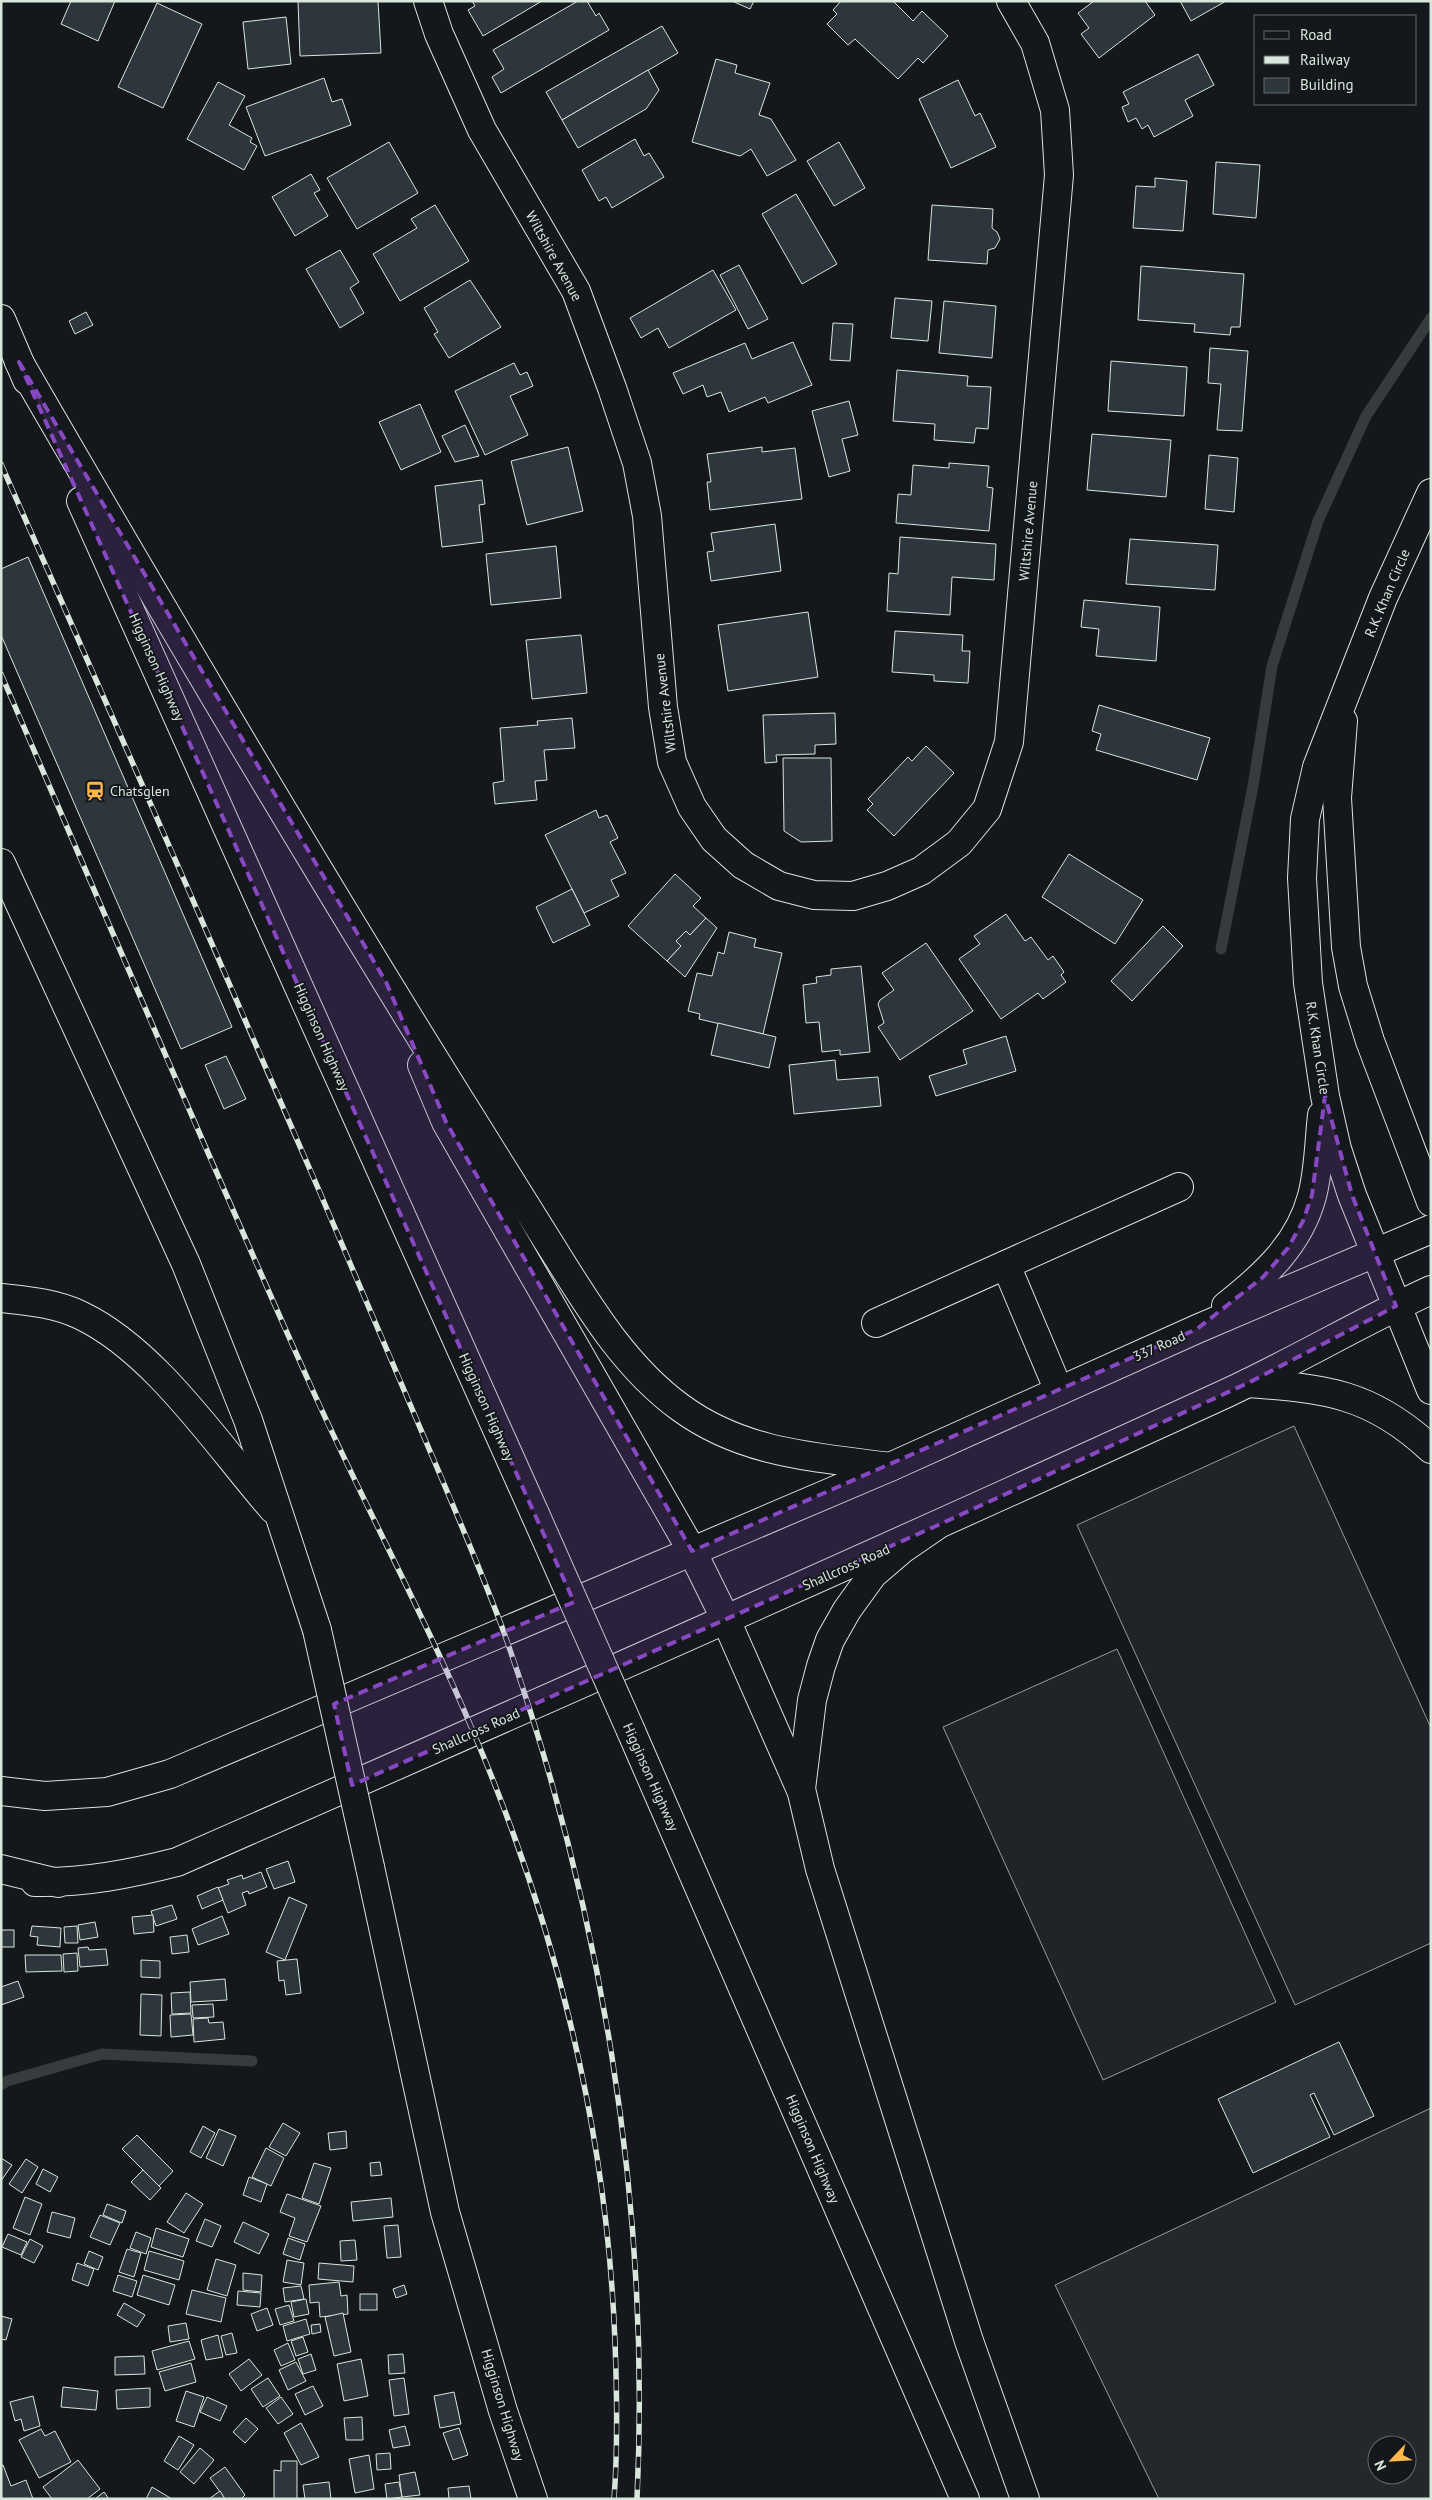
<svg xmlns="http://www.w3.org/2000/svg" width="1432" height="2500" font-family="'PT Sans',sans-serif">
<style>
.pitch{fill:#202428;stroke:#939e99}
.parking{fill:#24282b;stroke:#939e99;fill-rule:evenodd}
.lines{fill:none;stroke-linecap:round;stroke-linejoin:round}
.stream{stroke:#363b3e;stroke-width:11}
.building{fill:#2c363c;stroke:#d8e6dc}
.minor-casing{stroke:#d8e6dc;stroke-width:30}
.highway-casing{stroke:#d8e6dc;stroke-width:30}
.minor{stroke:#14181c;stroke-width:28}
.highway{stroke:#14181c;stroke-width:28}
.rail-casing{stroke:#d8e6dc;stroke-width:5.5}
.rail{stroke:#14181c;stroke-width:4;stroke-dasharray:11;stroke-linecap:butt}
.highway-bridge-casing{stroke:#d8e6dc;stroke-width:30;stroke-linecap:butt}
.highway-bridge{stroke:#14181c;stroke-width:28}
.marked{fill:#8948c3;fill-opacity:0.2;stroke:#8948c3;stroke-width:4;stroke-dasharray:10 6;stroke-linejoin:round}
.labels{text-anchor:middle;dominant-baseline:central;stroke-width:4;stroke-linejoin:round;paint-order:stroke}
.street-label{font-size:14px;fill:#d8e6dc;stroke:#14181c}
.poi-label{font-size:14px;fill:#d8e6dc;stroke:#14181c;text-anchor:start}
</style>
<rect width="100%" height="100%" fill="#14181c"/>
<g class="pitch">
<polygon points="1294,1426 1431,1728 1431,1943 1295,2005 1077,1525"/>
<polygon points="1117,1649 1276,2002 1103,2080 943,1727"/>
</g>
<path class="parking" d="M 1431,2108 L 1431,2499 L 1159,2499 L 1055,2285 ZM 1377,2445 L 1407,2445 L 1407,2475 L 1377,2475 Z"/>
<g class="lines">
<g class="stream">
<polyline points="1221,949 1253,786 1272,666 1318,521 1366,416 1431,318"/>
<polyline points="1,2085 7,2081 102,2054 252,2061"/>
</g>
</g>
<g class="building">
<polygon points="71,1 115,1 98,41 61,24"/>
<polygon points="298,1 378,1 381,53 300,56"/>
<polygon points="472,1 542,1 483,36 468,10 475,6"/>
<polygon points="578,1 587,1 596,16 599,13 609,30 501,93 492,77 504,69 493,50"/>
<polygon points="732,1 754,1 750,9"/>
<polygon points="841,1 893,1 913,21 922,11 948,36 923,63 918,58 898,79 855,39 848,45 827,24 837,14 833,10"/>
<polygon points="1094,1 1145,1 1155,15 1099,58 1081,34 1089,28 1078,13"/>
<polygon points="1180,1 1226,1 1191,21"/>
<polygon points="157,3 202,24 163,108 118,87"/>
<polygon points="286,17 291,64 248,69 243,22"/>
<polygon points="662,26 678,53 562,120 546,92"/>
<polygon points="1198,54 1214,85 1185,100 1193,116 1154,137 1148,125 1142,129 1136,118 1128,122 1122,107 1129,104 1123,92"/>
<polygon points="716,59 737,65 735,73 770,83 759,115 771,119 796,160 767,176 751,149 740,156 692,142"/>
<polygon points="648,70 659,90 646,109 578,148 562,120"/>
<polygon points="324,78 332,102 342,99 351,125 265,156 246,107"/>
<polygon points="958,80 975,116 980,113 996,147 951,168 919,99"/>
<polygon points="218,82 245,96 229,125 252,138 250,142 257,146 244,170 187,139"/>
<polygon points="635,139 644,156 649,153 664,177 612,208 606,197 599,201 582,170"/>
<polygon points="389,142 418,193 357,229 327,178"/>
<polygon points="839,142 865,188 834,206 807,161"/>
<polygon points="1216,162 1260,165 1256,218 1213,214"/>
<polygon points="311,174 320,190 314,193 328,216 295,236 272,197"/>
<polygon points="1155,178 1187,181 1183,231 1133,228 1136,186 1155,187"/>
<polygon points="796,194 837,264 802,284 762,214"/>
<polygon points="435,205 469,261 400,301 373,254 417,228 411,219"/>
<polygon points="932,205 993,209 992,228 997,232 1000,239 995,248 988,250 987,264 928,260"/>
<polygon points="340,250 359,282 350,288 364,313 340,328 306,269"/>
<polygon points="739,265 768,319 748,329 720,275"/>
<polygon points="1141,266 1244,274 1240,327 1231,327 1230,335 1194,332 1195,324 1138,320"/>
<polygon points="713,270 736,310 669,348 658,328 641,338 630,318"/>
<polygon points="470,280 501,327 449,358 434,334 438,332 424,308"/>
<polygon points="895,298 932,301 928,341 891,338"/>
<polygon points="944,301 996,306 992,358 939,353"/>
<polygon points="86,312 93,325 75,334 69,321"/>
<polygon points="833,323 853,324 850,361 830,360"/>
<polygon points="793,342 812,385 768,403 765,397 729,412 721,392 707,397 703,385 683,394 673,373 745,343 752,359"/>
<polygon points="1210,348 1248,351 1242,431 1217,430 1221,384 1208,383"/>
<polygon points="1111,361 1187,367 1184,416 1108,411"/>
<polygon points="514,363 520,375 527,372 533,386 510,396 528,435 485,455 455,391"/>
<polygon points="897,370 968,376 967,386 991,387 988,429 976,428 974,443 934,440 935,424 893,421"/>
<polygon points="849,401 858,435 842,439 850,471 829,477 812,411"/>
<polygon points="420,404 441,452 401,470 379,422"/>
<polygon points="465,425 479,456 455,462 442,436"/>
<polygon points="1092,434 1171,440 1166,497 1087,490"/>
<polygon points="568,447 583,511 527,525 511,461"/>
<polygon points="762,447 762,452 795,448 802,499 710,510 707,482 711,482 707,454"/>
<polygon points="1209,455 1238,458 1234,512 1205,509"/>
<polygon points="949,463 989,466 987,487 993,488 989,531 896,523 898,494 911,495 913,465 949,468"/>
<polygon points="482,480 485,504 479,505 483,542 442,547 435,486"/>
<polygon points="775,524 781,571 711,581 707,552 714,551 711,533"/>
<polygon points="900,537 996,544 994,580 952,577 950,615 887,611 889,573 898,574"/>
<polygon points="1130,539 1218,545 1215,590 1126,584"/>
<polygon points="556,546 561,598 491,605 486,554"/>
<polygon points="28,557 232,1027 181,1049 1,635 1,569"/>
<polygon points="1084,600 1160,607 1156,661 1096,656 1099,629 1081,627"/>
<polygon points="808,612 818,677 728,691 718,625"/>
<polygon points="895,631 963,635 962,651 970,651 968,683 934,681 934,675 892,672"/>
<polygon points="581,635 587,693 532,699 526,640"/>
<polygon points="1099,705 1210,738 1197,780 1096,750 1101,734 1092,731"/>
<polygon points="835,713 836,744 815,745 815,754 776,755 777,762 765,763 763,715"/>
<polygon points="572,718 575,748 544,750 547,780 535,781 537,800 495,804 493,783 504,781 500,728 538,725 537,721"/>
<polygon points="926,746 954,773 894,836 867,810 873,804 868,799 908,757 912,761"/>
<polygon points="783,758 831,758 832,841 801,842 784,831"/>
<polygon points="596,810 599,818 607,815 618,838 610,842 626,873 611,880 619,896 584,913 545,835"/>
<polygon points="1069,854 1143,900 1115,944 1042,897"/>
<polygon points="675,874 701,898 693,906 706,918 690,935 686,931 676,941 681,946 667,961 628,926"/>
<polygon points="572,889 590,925 553,943 536,907"/>
<polygon points="1006,914 1025,941 1031,937 1048,960 1053,956 1064,972 1061,975 1066,982 1043,999 1038,993 1001,1019 959,959 980,944 974,936"/>
<polygon points="706,918 717,928 685,977 667,961 681,946 676,941 686,931 690,935"/>
<polygon points="1163,926 1183,946 1132,1001 1111,981"/>
<polygon points="729,932 756,939 754,947 782,953 763,1034 699,1019 700,1014 688,1011 697,973 712,976 718,952 724,954"/>
<polygon points="926,943 973,1011 900,1060 878,1027 884,1023 878,1004 880,1000 894,990 882,973"/>
<polygon points="861,966 870,1052 840,1055 840,1050 822,1052 819,1022 806,1023 803,985 817,983 816,977 831,975 831,969"/>
<polygon points="718,1023 776,1037 769,1068 711,1055"/>
<polygon points="1006,1036 1016,1071 936,1096 929,1076 967,1064 963,1050"/>
<polygon points="226,1056 246,1099 224,1109 205,1065"/>
<polygon points="835,1060 837,1080 878,1077 881,1106 794,1114 789,1065"/>
<polygon points="288,1861 295,1882 274,1889 266,1869"/>
<polygon points="261,1872 267,1887 249,1894 248,1891 242,1893 246,1905 228,1913 218,1888 229,1884 227,1880 242,1875 243,1879"/>
<polygon points="218,1887 223,1900 202,1909 197,1896"/>
<polygon points="289,1897 307,1905 285,1960 266,1952"/>
<polygon points="172,1905 177,1919 156,1926 151,1911"/>
<polygon points="153,1915 154,1932 134,1934 132,1917"/>
<polygon points="222,1916 229,1934 198,1945 192,1929"/>
<polygon points="95,1922 98,1937 80,1940 78,1925"/>
<polygon points="32,1926 61,1928 60,1947 37,1945 38,1937 30,1936"/>
<polygon points="77,1926 78,1943 65,1943 64,1927"/>
<rect x="1" y="1930" width="13" height="17"/>
<polygon points="187,1935 189,1952 172,1954 170,1937"/>
<polygon points="88,1947 89,1950 106,1949 108,1965 80,1967 78,1948"/>
<polygon points="77,1953 78,1971 64,1972 63,1954"/>
<polygon points="25,1955 61,1955 62,1971 26,1972"/>
<polygon points="297,1959 301,1993 286,1995 284,1980 279,1981 277,1961"/>
<polygon points="141,1960 160,1961 160,1978 141,1977"/>
<polygon points="225,1979 227,2000 191,2002 190,1982"/>
<polygon points="18,1981 24,1997 1,2005 1,1987"/>
<polygon points="190,1992 191,2013 172,2014 171,1993"/>
<polygon points="141,1994 162,1995 161,2036 140,2035"/>
<polygon points="213,2004 214,2017 193,2018 192,2005"/>
<polygon points="191,2014 193,2035 171,2037 170,2015"/>
<polygon points="208,2018 209,2023 223,2022 225,2039 194,2042 193,2019"/>
<polygon points="1339,2042 1374,2116 1334,2135 1314,2093 1310,2095 1330,2137 1253,2173 1218,2099"/>
<polygon points="283,2123 300,2133 286,2156 269,2147"/>
<polygon points="203,2126 215,2133 201,2158 190,2152"/>
<polygon points="219,2129 236,2136 223,2166 206,2158"/>
<polygon points="346,2131 347,2148 330,2150 328,2133"/>
<polygon points="137,2135 173,2171 159,2186 122,2149"/>
<polygon points="266,2148 284,2158 271,2186 252,2177"/>
<polygon points="1,2158 12,2165 1,2181"/>
<polygon points="26,2159 38,2167 22,2193 9,2184"/>
<polygon points="380,2162 382,2175 371,2176 370,2163"/>
<polygon points="314,2163 331,2168 319,2204 302,2198"/>
<polygon points="43,2169 58,2177 50,2192 36,2184"/>
<polygon points="143,2170 161,2188 150,2200 131,2182"/>
<polygon points="249,2177 267,2184 261,2202 243,2195"/>
<polygon points="186,2193 203,2204 184,2233 167,2222"/>
<polygon points="287,2194 321,2206 307,2242 289,2236 295,2218 280,2212"/>
<polygon points="25,2197 42,2204 30,2235 13,2228"/>
<polygon points="391,2198 393,2217 353,2221 351,2202"/>
<polygon points="107,2204 126,2211 122,2223 103,2215"/>
<polygon points="52,2212 75,2218 70,2238 47,2232"/>
<polygon points="100,2215 120,2223 110,2245 90,2237"/>
<polygon points="205,2219 221,2226 212,2247 196,2241"/>
<polygon points="243,2222 269,2234 259,2254 234,2242"/>
<polygon points="398,2225 401,2257 387,2258 384,2226"/>
<polygon points="156,2228 189,2239 183,2257 151,2247"/>
<polygon points="136,2232 151,2238 146,2254 130,2248"/>
<polygon points="8,2234 27,2242 21,2255 2,2247"/>
<polygon points="288,2238 305,2244 300,2260 283,2254"/>
<polygon points="30,2239 43,2246 34,2263 21,2257"/>
<polygon points="355,2240 357,2260 341,2261 340,2241"/>
<polygon points="127,2249 141,2253 134,2277 119,2272"/>
<polygon points="89,2251 103,2257 98,2270 84,2264"/>
<polygon points="149,2251 184,2261 179,2280 144,2270"/>
<polygon points="216,2259 236,2265 227,2296 207,2290"/>
<polygon points="287,2260 304,2263 301,2285 283,2282"/>
<polygon points="77,2263 94,2269 88,2286 72,2280"/>
<polygon points="319,2263 354,2266 353,2282 318,2279"/>
<polygon points="243,2273 262,2275 261,2292 243,2290"/>
<polygon points="118,2275 137,2281 132,2297 113,2291"/>
<polygon points="143,2275 175,2285 169,2305 137,2295"/>
<polygon points="339,2282 341,2296 347,2295 348,2314 320,2317 319,2302 310,2303 309,2285"/>
<polygon points="404,2285 407,2294 396,2298 393,2289"/>
<polygon points="301,2286 304,2299 285,2302 283,2288"/>
<polygon points="192,2290 226,2298 221,2322 186,2314"/>
<polygon points="238,2291 261,2293 260,2307 237,2305"/>
<rect x="360" y="2294" width="17" height="16"/>
<polygon points="306,2299 309,2314 294,2317 291,2302"/>
<polygon points="124,2303 145,2315 137,2327 117,2315"/>
<polygon points="289,2305 294,2321 280,2325 275,2309"/>
<polygon points="267,2308 273,2325 257,2331 251,2314"/>
<polygon points="343,2313 351,2352 334,2356 325,2317"/>
<polygon points="1,2316 12,2319 6,2340 1,2339"/>
<polygon points="306,2319 310,2334 287,2341 283,2326"/>
<polygon points="186,2323 189,2339 170,2342 168,2326"/>
<polygon points="320,2324 321,2332 312,2334 311,2325"/>
<polygon points="232,2333 237,2353 226,2355 221,2336"/>
<polygon points="218,2335 223,2357 206,2360 201,2340"/>
<polygon points="303,2337 308,2352 296,2356 291,2341"/>
<polygon points="189,2341 195,2359 157,2370 152,2351"/>
<polygon points="288,2343 295,2360 281,2366 274,2350"/>
<polygon points="311,2354 316,2370 303,2374 298,2359"/>
<polygon points="403,2354 405,2373 389,2374 388,2355"/>
<polygon points="144,2356 145,2374 115,2375 115,2357"/>
<polygon points="249,2359 262,2375 241,2391 229,2374"/>
<polygon points="361,2359 368,2396 344,2401 337,2364"/>
<polygon points="296,2362 306,2381 288,2390 279,2370"/>
<polygon points="191,2363 196,2382 165,2391 159,2372"/>
<polygon points="268,2378 280,2396 263,2407 251,2389"/>
<polygon points="404,2378 409,2414 394,2416 389,2380"/>
<polygon points="313,2386 323,2406 305,2415 295,2394"/>
<polygon points="63,2387 98,2391 96,2410 61,2407"/>
<polygon points="150,2388 150,2407 117,2409 116,2390"/>
<polygon points="186,2391 204,2397 194,2427 176,2421"/>
<polygon points="454,2392 461,2424 440,2428 434,2396"/>
<polygon points="33,2396 40,2426 24,2431 21,2419 15,2421 10,2402"/>
<polygon points="207,2397 227,2406 220,2421 200,2412"/>
<polygon points="281,2397 293,2414 278,2424 266,2408"/>
<polygon points="362,2417 363,2440 346,2440 344,2418"/>
<polygon points="246,2418 258,2429 245,2443 233,2432"/>
<polygon points="301,2423 319,2457 301,2465 284,2433"/>
<polygon points="405,2426 410,2445 393,2448 389,2430"/>
<polygon points="459,2428 468,2455 453,2460 443,2433"/>
<polygon points="41,2429 45,2436 55,2431 71,2462 39,2478 19,2440"/>
<polygon points="179,2436 194,2445 178,2470 164,2461"/>
<polygon points="200,2448 214,2460 194,2484 180,2472"/>
<polygon points="390,2453 391,2469 377,2470 376,2454"/>
<polygon points="369,2455 374,2489 355,2493 349,2459"/>
<polygon points="78,2460 100,2489 87,2499 52,2499 43,2487"/>
<polygon points="281,2461 297,2461 297,2499 274,2499 274,2470 281,2471"/>
<polygon points="1,2465 3,2465 11,2486 26,2480 33,2499 1,2499"/>
<polygon points="225,2467 245,2495 241,2499 225,2499 210,2478"/>
<polygon points="415,2472 420,2495 402,2497 399,2475"/>
<polygon points="329,2482 331,2499 305,2499 303,2485"/>
<polygon points="399,2482 402,2497 387,2499 385,2484"/>
<polygon points="469,2486 471,2499 449,2499 448,2488"/>
<polygon points="152,2487 172,2499 146,2499"/>
<polygon points="220,2491 225,2499 209,2499"/>
<polygon points="104,2492 109,2499 95,2499"/>
</g>
<g class="lines">
<defs>
<g id="minor">
<polyline points="428,1 439,34 482,130 576,291 612,388 637,463 647,516 663,707 672,762 692,807 714,839 743,865 779,886 814,895 853,896 887,886 921,871 959,843 987,809 1009,742 1059,175 1055,110 1035,43 1011,1"/>
<polyline points="1431,493 1383,598 1317,767 1305,819 1302,878 1308,983 1325,1096 1337,1149 1352,1195 1431,1390"/>
<polyline points="1343,721 1337,798 1346,947 1353,986 1370,1041 1431,1202"/>
<polyline points="1006,1265 1059,1391"/>
<path d="M 1226,1306 C 1264,1276 1299,1245 1312,1196 C 1319,1170 1319,1141 1322,1115"/>
<polyline points="876,1323 1179,1187"/>
<path d="M 1248,1383 C 1326,1389 1371,1393 1431,1449"/>
<polyline points="1,1791 45,1796 107,1792 170,1774 890,1467 1197,1329 1431,1229"/>
<path d="M 35,1882 C 84,1883 130,1874 177,1862 C 528,1708 878,1553 1227,1393 C 1296,1361 1361,1322 1431,1290"/>
</g>
<g id="highway">
<polyline points="1,319 27,380"/>
<path d="M 19,362 C 166,616 315,869 471,1118 C 497,1160 523,1201 549,1243 C 586,1302 623,1366 681,1408 C 744,1454 816,1457 890,1467"/>
<polyline points="81,501 535,1514"/>
<polyline points="1,863 186,1264 248,1420 317,1630"/>
<polyline points="422,1065 446,1122 692,1551 726,1620 800,1788"/>
<path d="M 1,1298 C 28,1301 55,1303 80,1315 C 155,1350 218,1446 273,1509"/>
<polyline points="936,1526 901,1550 873,1574 847,1610 830,1640 821,1666 812,1700 801,1789 820,1869 969,2341 1025,2499"/>
<polyline points="631,1731 965,2499"/>
<polyline points="370,1867 445,2212 503,2411 533,2499"/>
<polyline points="1,1869 58,1883"/>
</g>
</defs>
<use href="#minor" class="minor-casing"/>
<use href="#highway" class="highway-casing"/>
<use href="#minor" class="minor"/>
<use href="#highway" class="highway"/>
<defs>
<g id="rail">
<path d="M 1,464 C 107,705 214,946 318,1188 C 353,1271 389,1354 424,1437 C 451,1500 478,1563 502,1627 C 601,1905 651,2203 637,2499"/>
<path d="M 1,674 C 103,910 204,1147 309,1382 C 362,1501 425,1616 475,1736 C 557,1930 607,2132 615,2342 C 617,2394 618,2447 614,2499"/>
</g>
</defs>
<use href="#rail" class="rail-casing"/>
<use href="#rail" class="rail"/>
<defs>
<g id="highway-bridge">
<polyline points="535,1514 631,1731"/>
<polyline points="317,1630 370,1867"/>
</g>
</defs>
<use href="#highway-bridge" class="highway-bridge-casing"/>
<use href="#highway-bridge" class="highway-bridge"/>
</g>
<path class="marked" d="M 19,362 L 386,982 L 446,1122 L 692,1551 L 1197,1329 L 1263,1277 L 1288,1248 L 1303,1221 L 1312,1195 L 1325,1096 L 1352,1195 L 1396,1306 L 1248,1383 L 936,1526 L 352,1785 L 334,1704 L 574,1602 Z"/>
<defs>
<symbol id="station-bare" viewBox="-9 -9 18 18"><path d="M-3-6H3Q5-6 5-4V2Q5 4 3 4L4.5 6H3L1.5 4h-3L-3 6H-4.5L-3 4Q-5 4-5 2V-4Q-5-6-3-6ZM-3.5-4v3h7v-3ZM-3.5 1v1.5H-2V1ZM2 1v1.5H3.5V1Z" fill="#ffb74d" stroke="#14181c" stroke-width="2.5" paint-order="stroke"/></symbol>
</defs>
<g fill-rule="evenodd">
<use href="#station-bare" x="81" y="777" width="28" height="28"/>
</g>
<g class="labels">
<g class="street-label">
<text transform="translate(554 256) rotate(61)">Wiltshire Avenue</text>
<text transform="translate(1028 531) rotate(-85)">Wiltshire Avenue</text>
<text transform="translate(1387 593) rotate(-67)">R.K. Khan Circle</text>
<text transform="translate(157 667) rotate(66)">Higginson Highway</text>
<text transform="translate(665 703) rotate(-97)">Wiltshire Avenue</text>
<text transform="translate(322 1037) rotate(66)">Higginson Highway</text>
<text transform="translate(1318 1048) rotate(81)">R.K. Khan Circle</text>
<text transform="translate(1159 1346) rotate(-24)">337 Road</text>
<text transform="translate(487 1407) rotate(66)">Higginson Highway</text>
<text transform="translate(846 1567) rotate(-24)">Shallcross Road</text>
<text transform="translate(476 1731) rotate(-24)">Shallcross Road</text>
<text transform="translate(651 1777) rotate(66)">Higginson Highway</text>
<text transform="translate(813 2149) rotate(67)">Higginson Highway</text>
<text transform="translate(503 2405) rotate(73)">Higginson Highway</text>
</g>
<g class="poi-label">
<text x="110" y="791">Chatsglen</text>
</g>
</g>
<rect width="1432" height="2500" fill="none" stroke="#d8e6dc" stroke-width="5"/>
<rect x="1254" y="15" width="162" height="90" fill="#14181c" stroke="#626a69"/>
<rect x="1264" y="31" width="25" height="8" fill="#14181c" stroke="#626a69"/>
<text x="1300" y="40" font-size="15" fill="#d8e6dc">Road</text>
<rect x="1264" y="56" width="25" height="8" fill="#d8e6dc" stroke="#626a69"/>
<text x="1300" y="65" font-size="15" fill="#d8e6dc">Railway</text>
<rect x="1264" y="78" width="25" height="15" fill="#2c363c" stroke="#626a69"/>
<text x="1300" y="90" font-size="15" fill="#d8e6dc">Building</text>
<g transform="translate(1392 2460) rotate(245)"><circle r="24" fill="#14181c" stroke="#626a69"/>
<path d="M0-4L9 19L0 12L-9 19Z" fill="#ffb74d"/>
<text y="-8" font-size="14" font-weight="bold" text-anchor="middle" fill="#d8e6dc">N</text>
</g>
</svg>
